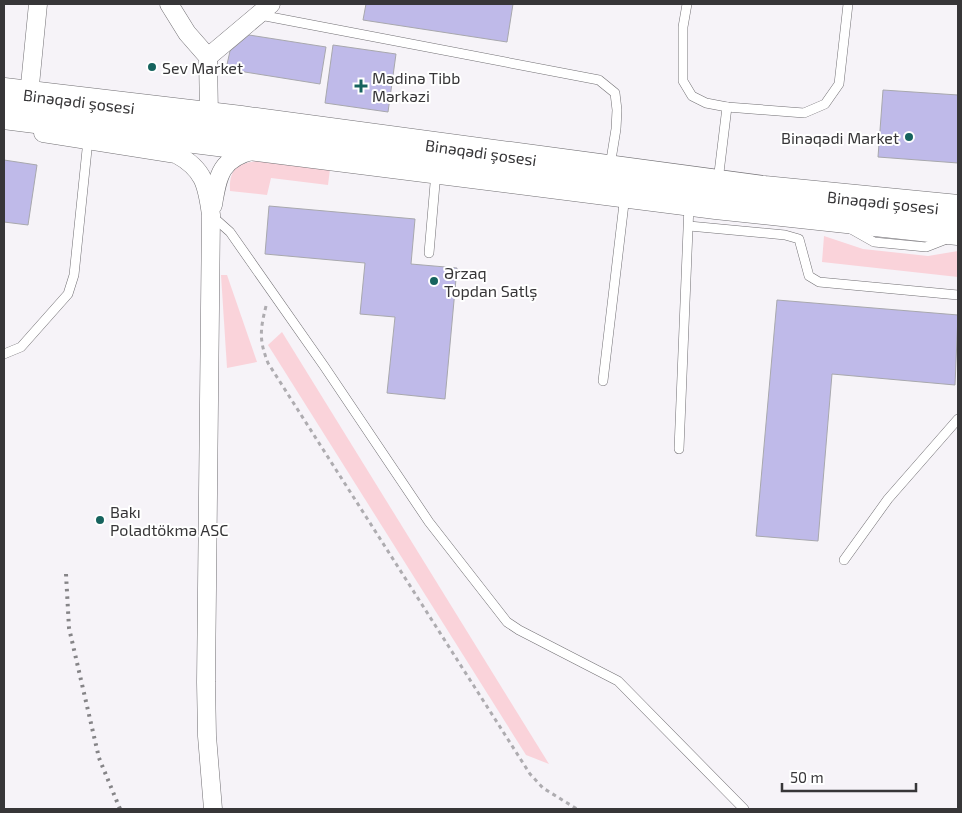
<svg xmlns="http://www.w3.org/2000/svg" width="962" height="813" font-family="'Exo 2',sans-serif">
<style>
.green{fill:#fad3da}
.building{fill:#bfbae9;stroke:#a8a8ad}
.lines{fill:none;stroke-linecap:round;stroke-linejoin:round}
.lane-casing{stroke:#716f73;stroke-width:10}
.street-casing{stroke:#716f73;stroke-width:19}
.primary-casing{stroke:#716f73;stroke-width:29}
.path{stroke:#aeacb0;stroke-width:3;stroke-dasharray:4 4;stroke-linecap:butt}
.lane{stroke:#fff;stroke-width:9}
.street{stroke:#fff;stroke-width:18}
.primary{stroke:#fff;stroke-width:28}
.rail{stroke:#858487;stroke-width:4;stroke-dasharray:2.5 5;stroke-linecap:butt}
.poi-dot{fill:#16635e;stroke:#fff;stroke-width:2}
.labels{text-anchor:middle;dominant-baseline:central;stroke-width:4;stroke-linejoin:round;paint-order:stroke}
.poi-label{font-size:16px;fill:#373638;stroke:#fff;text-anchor:start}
.street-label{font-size:16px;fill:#373638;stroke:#fff}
</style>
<rect width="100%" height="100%" fill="#f6f3f8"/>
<g class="green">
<path d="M 258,161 L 330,169 L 328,185 L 271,178 L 267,195 L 230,191 C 229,169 237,163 258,161 Z"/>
<polygon points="824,236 863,249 928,256 958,251 958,277 822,262"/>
<polygon points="221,275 227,275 257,362 227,368"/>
<polygon points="282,332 549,764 526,755 268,345"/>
</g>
<g class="building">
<polygon points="366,4 513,4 507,42 363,20"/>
<polygon points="249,35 326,47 320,84 226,69 230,51"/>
<polygon points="333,45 396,54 388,112 325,103"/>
<polygon points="883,90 958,95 958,163 878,157"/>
<polygon points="4,160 37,165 28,225 4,222"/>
<polygon points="269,206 415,219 411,264 457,268 445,399 387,393 395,317 360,314 365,263 265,254"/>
<polygon points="777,300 958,315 955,385 832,374 818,541 756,536"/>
</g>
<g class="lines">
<defs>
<g id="lane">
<polyline points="687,4 683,27 683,81 692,96 706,103 727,107 718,181"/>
<polyline points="260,15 599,80 615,93 617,110 616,129 610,166"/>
<polyline points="727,107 804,113 825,104 839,84 848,4"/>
<polyline points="212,216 230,232 324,366 429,522 507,622 519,630 618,681 744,809"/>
<polyline points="689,226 785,235 799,239 809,276 819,282 958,295"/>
<polyline points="851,229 874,242 926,247 949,238"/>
<polyline points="429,253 436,172"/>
<polyline points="4,354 21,347 68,294 74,275 88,140"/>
<polyline points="603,381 625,195"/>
<polyline points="679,449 689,205"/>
<polyline points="844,560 888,499 958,419"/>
</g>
<g id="street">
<polyline points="169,4 187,33 208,57 209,116"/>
<polyline points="208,57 271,4"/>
<polyline points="29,95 38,4"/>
<path d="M 43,133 L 176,154 C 204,169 207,185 211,215 L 206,682 L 207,736 L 213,809"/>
<path d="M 213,205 C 218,174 221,158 255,150"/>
</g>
<g id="primary">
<polyline points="4,92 241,120 764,190 958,209"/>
<polyline points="4,115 716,205 958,231"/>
</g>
</defs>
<use href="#lane" class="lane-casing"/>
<use href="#street" class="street-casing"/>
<use href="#primary" class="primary-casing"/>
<path class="path" d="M 266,306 C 260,330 259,340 268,363 L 530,774 L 543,788 L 577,809"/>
<use href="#lane" class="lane"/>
<use href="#street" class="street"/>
<use href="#primary" class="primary"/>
<polyline class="rail" points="66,574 69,628 99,758 120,809"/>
</g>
<g class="poi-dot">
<circle cx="152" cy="67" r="5"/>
<path d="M358.5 78.5h5v5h5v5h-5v5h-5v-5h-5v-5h5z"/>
<circle cx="909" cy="137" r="5"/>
<circle cx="434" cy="281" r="5"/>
<circle cx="100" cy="520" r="5"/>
</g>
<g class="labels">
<g class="poi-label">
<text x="162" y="67">Sev Market</text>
<text x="372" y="77">Mədinə Tibb<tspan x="372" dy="18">Mərkəzi</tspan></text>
<text x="899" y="137" text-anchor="end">Binəqədi Market</text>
<text x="444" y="272">Ərzaq<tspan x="444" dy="18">Topdan Satlş</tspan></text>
<text x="110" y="511">Bakı<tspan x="110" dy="18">Poladtökmə ASC</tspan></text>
</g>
<g class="street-label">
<text transform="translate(79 101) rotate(7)">Binəqədi şosesi</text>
<text transform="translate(481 152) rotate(8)">Binəqədi şosesi</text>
<text transform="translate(883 202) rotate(6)">Binəqədi şosesi</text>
</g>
</g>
<rect width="962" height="813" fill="none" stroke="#373638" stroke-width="10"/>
<path d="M782 783v8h134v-8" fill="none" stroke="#373638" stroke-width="2.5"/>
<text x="790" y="783" font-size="15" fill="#373638" stroke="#ffffff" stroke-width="4" paint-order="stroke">50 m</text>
</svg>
